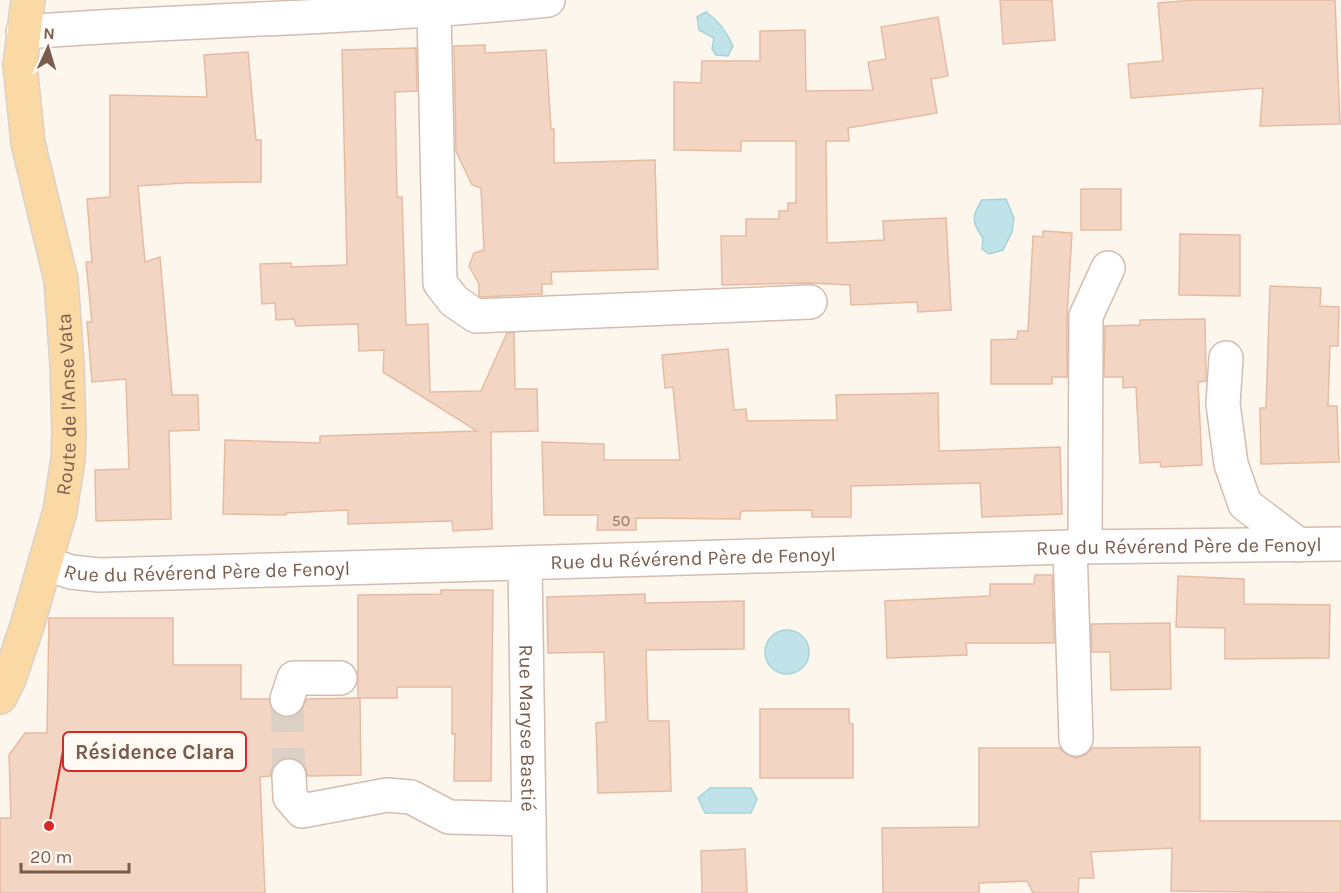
<svg xmlns="http://www.w3.org/2000/svg" width="1341" height="893" font-family="Karla,sans-serif">
<style>
.water{fill:#bfe3e8;stroke:#a5d3da;stroke-width:1.5}
.building{fill:#f3d5c3;stroke:#e6bba3;stroke-width:1.5}
.lines{fill:none;stroke-linecap:round;stroke-linejoin:round}
.minor-tunnel{stroke:#dcd0c4;stroke-width:33;stroke-dasharray:33 16;stroke-linecap:butt}
.minor-casing{stroke:#d1beb0;stroke-width:36}
.major-casing{stroke:#dad1cd;stroke-width:36}
.minor{stroke:#fff;stroke-width:33}
.major{stroke:#fbd9a5;stroke-width:33}
.labels{text-anchor:middle;dominant-baseline:central;stroke-width:5;stroke-linejoin:round;paint-order:stroke}
.number-label{font-size:16px;fill:#987a6a}
.street-label{font-size:20px;fill:#7a5c4d;stroke:#fffaf3}
.leader{fill:none;stroke:#d62828;stroke-width:2}
.callout-dot{fill:#d62828;stroke:#fffaf3;stroke-width:2}
.callout{fill:#fffaf3;stroke:#d62828;stroke-width:2}
.callout-label{font-size:21px;text-anchor:middle;font-weight:bold;fill:#7a5c4d}
</style>
<rect width="100%" height="100%" fill="#fdf6ec"/>
<g class="water">
<path d="M 706,12 C 719,21 727,32 733,46 L 728,56 L 716,55 L 712,49 L 714,38 L 699,30 L 697,17 Z"/>
<path d="M 1006,199 L 1014,218 L 1012,232 L 1003,250 L 989,254 L 982,249 L 983,238 C 972,223 971,216 982,200 Z"/>
<circle cx="787" cy="652" r="22"/>
<polygon points="710,788 751,788 757,799 751,813 705,813 698,798"/>
</g>
<g class="building">
<polygon points="1000,0 1052,0 1055,40 1003,44"/>
<polygon points="1193,0 1335,0 1340,124 1260,126 1263,88 1131,98 1128,64 1163,61 1158,3"/>
<polygon points="938,17 948,76 931,79 937,113 848,128 849,141 826,141 827,243 884,240 883,221 946,218 951,310 918,312 917,302 851,305 850,285 809,283 722,285 721,236 746,236 746,219 779,219 779,211 788,211 788,203 796,203 796,141 741,141 741,151 674,150 674,82 701,83 702,61 760,61 760,31 805,30 806,91 873,90 868,62 886,59 881,27"/>
<polygon points="485,45 485,53 546,50 551,129 554,129 554,163 655,160 658,269 551,272 552,284 542,284 542,294 481,297 479,295 479,284 469,266 474,253 484,250 481,188 472,185 456,151 454,46"/>
<polygon points="416,48 417,91 395,92 397,197 402,197 406,325 428,324 430,392 481,391 507,333 514,333 515,389 537,389 538,431 491,432 492,529 453,531 452,521 348,524 348,510 286,513 286,515 223,514 225,440 320,443 320,436 477,431 383,372 384,350 359,351 358,324 296,326 294,319 276,320 275,303 262,304 260,264 291,263 291,267 347,265 342,50"/>
<polygon points="248,52 256,140 261,140 261,182 184,183 138,186 145,262 160,257 172,395 198,395 199,430 169,431 171,519 96,521 95,470 129,469 126,379 92,382 87,322 92,322 86,262 92,262 87,199 110,197 110,95 207,97 204,55"/>
<rect x="1081" y="189" width="40" height="41"/>
<polygon points="1043,231 1072,233 1067,316 1067,377 1052,377 1052,384 991,384 991,340 1017,339 1018,331 1028,331 1033,236 1043,237"/>
<polygon points="1180,234 1240,235 1240,296 1179,295"/>
<polygon points="1270,286 1321,288 1320,306 1339,307 1338,346 1330,346 1328,406 1337,406 1339,462 1261,464 1260,408 1266,408"/>
<polygon points="1205,319 1206,381 1198,382 1202,465 1161,467 1160,462 1140,463 1136,387 1123,388 1123,377 1104,377 1105,326 1140,325 1140,320"/>
<polygon points="728,349 734,410 746,409 747,421 837,420 836,395 938,393 939,451 1060,447 1062,514 982,517 980,483 851,486 851,517 812,517 812,510 741,511 740,519 636,518 636,530 597,530 598,515 544,515 542,442 604,444 604,460 680,460 673,387 665,388 662,355"/>
<polygon points="1035,575 1052,575 1054,643 966,643 967,655 887,658 885,601 990,596 990,584 1034,584"/>
<polygon points="1178,576 1244,579 1244,604 1330,605 1329,658 1225,659 1225,628 1176,627"/>
<polygon points="441,590 493,590 491,781 454,781 455,734 452,734 452,687 397,687 397,698 358,698 358,595 441,594"/>
<polygon points="645,594 645,603 744,601 744,649 646,650 648,721 669,721 671,791 598,793 596,723 606,722 604,652 548,653 547,597"/>
<polygon points="49,618 173,618 173,665 241,665 241,699 269,699 273,711 282,717 291,717 299,713 307,699 360,698 361,775 308,776 304,765 297,759 289,757 278,761 272,768 270,776 260,777 265,893 0,893 0,818 11,818 9,755 25,733 47,733"/>
<polygon points="1170,623 1171,689 1111,690 1110,652 1092,652 1091,624"/>
<polygon points="760,709 849,709 849,723 853,724 853,778 760,778"/>
<polygon points="1200,747 1200,821 1341,821 1341,893 1171,891 1172,848 1091,852 1094,878 1079,878 1078,893 1033,893 1027,881 979,883 979,893 883,893 882,828 979,827 979,748 1060,748 1067,755 1076,758 1085,755 1092,748"/>
<polygon points="745,849 747,893 702,893 701,851"/>
</g>
<g class="lines">
<polyline class="minor-tunnel" points="287,699 289,776"/>
<defs>
<g id="minor">
<polyline points="434,11 440,283 454,301 476,316 810,302"/>
<path d="M 23,32 C 198,19 373,18 548,0"/>
<polyline points="1226,358 1223,404 1231,464 1245,504 1299,545"/>
<polyline points="1070,547 1076,739"/>
<polyline points="1085,547 1086,316 1108,268"/>
<path id="s1" d="M 45,563 L 71,572 L 99,575 L 1070,547 L 1341,544"/>
<path id="s2" d="M 525,563 L 530,893"/>
<polyline points="287,699 294,678 340,678"/>
<polyline points="289,776 290,797 302,811 387,795 411,797 449,817 529,819"/>
</g>
<g id="major">
<path id="s3" d="M 0,697 L 9,679 L 27,626 L 60,511 L 68,459 L 69,433 L 67,364 L 61,280 L 28,143 L 20,65 L 28,0"/>
</g>
</defs>
<use href="#minor" class="minor-casing"/>
<use href="#major" class="major-casing"/>
<use href="#minor" class="minor"/>
<use href="#major" class="major"/>
</g>
<g class="labels">
<g class="number-label">
<text x="621" y="520">50</text>
</g>
<g class="street-label">
<text stroke="none"><textPath href="#s3" startOffset="303">Route de l'Anse Vata</textPath></text>
<text stroke="none"><textPath href="#s1" startOffset="1136">Rue du Révérend Père de Fenoyl</textPath></text>
<text stroke="none"><textPath href="#s1" startOffset="650">Rue du Révérend Père de Fenoyl</textPath></text>
<text stroke="none"><textPath href="#s1" startOffset="164">Rue du Révérend Père de Fenoyl</textPath></text>
<text stroke="none"><textPath href="#s2" startOffset="165">Rue Maryse Bastié</textPath></text>
</g>
</g>
<path class="leader" d="M49 826L63 751"/>
<circle class="callout-dot" cx="49" cy="826" r="6"/>
<rect class="callout" x="63" y="732" width="183" height="39" rx="6"/>
<g class="callout-label">
<text x="155" y="759">Résidence Clara</text>
</g>
<g transform="translate(48 48) rotate(4)" stroke="#fffaf3" stroke-width="4.5" paint-order="stroke">
<path d="M0-4.5L10 22L0 15L-10 22Z" fill="#7a5c4d"/>
<text y="-9" font-size="16" font-weight="bold" text-anchor="middle" fill="#7a5c4d">N</text>
</g>
<path d="M21 863v9h108v-9" fill="none" stroke="#7a5c4d" stroke-width="3"/>
<text x="30" y="863" font-size="18" fill="#7a5c4d" stroke="#fffaf3" stroke-width="4.5" paint-order="stroke">20 m</text>
</svg>
